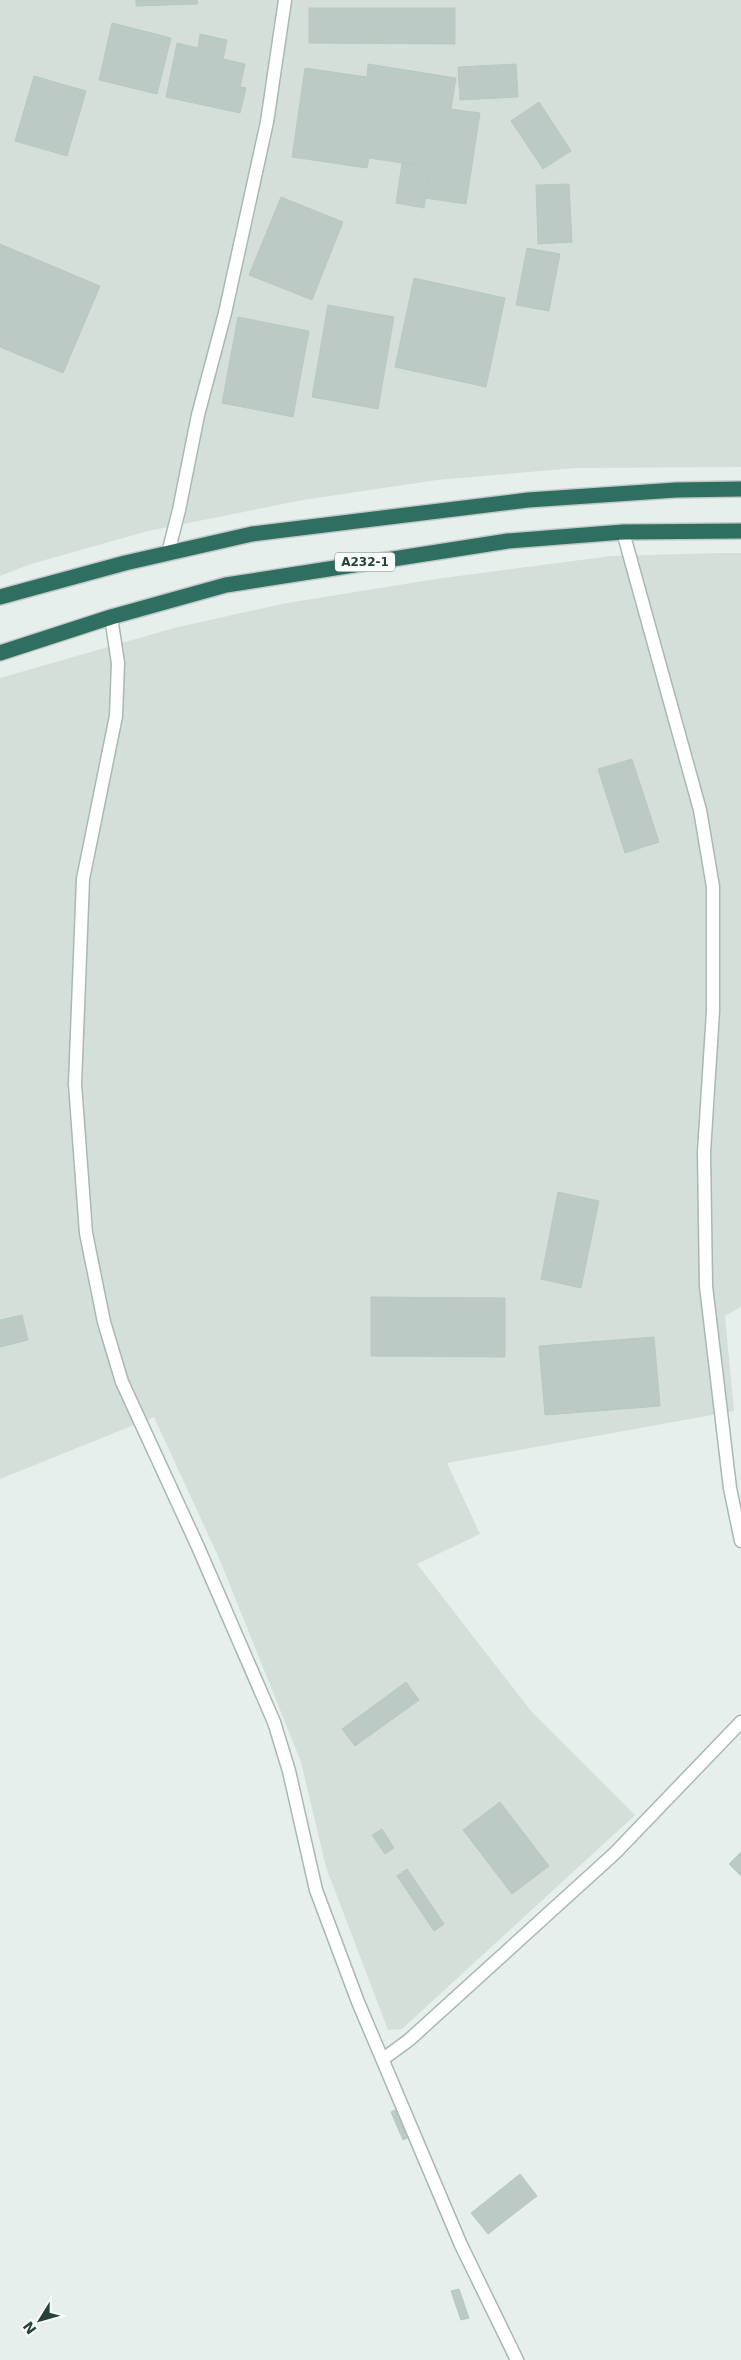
<svg xmlns="http://www.w3.org/2000/svg" width="741" height="2360" font-family="'DejaVu Sans',sans-serif">
<style>
.built{fill:#d4dfda}
.building{fill:#bbcac4;stroke:#b8c9c2}
.lines{fill:none;stroke-linecap:round;stroke-linejoin:round}
.street-casing{stroke:#a8b8b2;stroke-width:15}
.highway-casing{stroke:#c2cac8;stroke-width:18}
.street{stroke:#fff;stroke-width:12}
.highway{stroke:#2f6f62;stroke-width:15}
.labels{text-anchor:middle;dominant-baseline:central;stroke-width:5;stroke-linejoin:round;paint-order:stroke}
.shield{fill:#f7fbf9;stroke:#637a73;stroke-width:1}
.shield-label{font-size:12px;font-weight:bold;fill:#24423a}
</style>
<rect width="100%" height="100%" fill="#e6efeb"/>
<g class="built">
<polygon points="0,0 741,0 741,467 576,468 437,480 303,500 148,531 31,564 0,576"/>
<polygon points="720,553 741,553 741,1307 725,1316 734,1411 447,1463 480,1534 417,1564 531,1711 635,1815 402,2029 388,2030 326,1867 301,1762 219,1558 154,1417 0,1479 0,678 174,628 287,603 436,579 611,556"/>
</g>
<g class="building">
<polygon points="136,0 197,0 198,4 136,6"/>
<polygon points="309,8 455,8 455,44 309,43"/>
<polygon points="112,23 171,38 157,94 99,80"/>
<polygon points="200,34 227,40 223,59 245,64 240,87 246,88 240,113 166,97 177,43 198,48"/>
<polygon points="368,64 456,78 451,109 480,113 466,204 425,198 430,167 369,158 367,168 292,157 305,68 367,77"/>
<polygon points="516,64 518,97 460,100 458,67"/>
<polygon points="34,76 86,91 67,156 15,141"/>
<polygon points="539,102 571,151 543,169 511,121"/>
<polygon points="402,163 430,167 424,208 396,203"/>
<polygon points="569,184 572,242 538,244 536,185"/>
<polygon points="281,197 343,222 312,300 249,275"/>
<polygon points="0,244 100,286 63,373 0,347"/>
<polygon points="527,248 560,254 549,311 516,305"/>
<polygon points="414,278 505,298 486,387 395,367"/>
<polygon points="328,305 394,317 378,409 312,397"/>
<polygon points="238,317 309,331 293,417 222,403"/>
<polygon points="632,759 659,842 625,853 598,769"/>
<polygon points="558,1192 599,1201 581,1288 541,1279"/>
<polygon points="371,1297 505,1298 505,1357 371,1356"/>
<polygon points="22,1315 28,1340 0,1347 0,1320"/>
<polygon points="654,1337 660,1406 545,1415 539,1346"/>
<polygon points="406,1682 419,1700 355,1746 342,1729"/>
<polygon points="500,1802 549,1866 512,1894 463,1830"/>
<polygon points="382,1829 394,1848 385,1854 372,1835"/>
<polygon points="741,1852 741,1876 729,1864"/>
<polygon points="407,1869 444,1924 434,1931 397,1876"/>
<polygon points="397,2109 409,2137 403,2140 391,2112"/>
<polygon points="520,2174 537,2196 488,2234 471,2213"/>
<polygon points="459,2289 469,2318 461,2320 451,2291"/>
</g>
<g class="lines">
<defs>
<g id="street">
<polyline points="623,532 700,810 713,887 713,1011 704,1152 706,1286 730,1488 741,1541"/>
<polyline points="168,553 179,510 198,415 225,313 267,122 285,0"/>
<polyline points="111,617 118,663 116,716 83,879 75,1084 86,1233 104,1322 122,1382 198,1547 274,1722 289,1771 316,1890 358,2002 461,2245 517,2360"/>
<polyline points="383,2059 409,2040 615,1853 741,1722"/>
</g>
<g id="highway">
<polyline points="0,597 125,563 252,534 528,500 676,490 741,489"/>
<polyline points="0,653 111,617 226,585 508,541 623,532 741,531"/>
</g>
</defs>
<use href="#street" class="street-casing"/>
<use href="#highway" class="highway-casing"/>
<use href="#street" class="street"/>
<use href="#highway" class="highway"/>
</g>
<g class="labels">
<rect class="shield" x="335" y="552.5" width="60" height="19" rx="4"/>
<g class="shield-label">
<text x="365" y="562">A232-1</text>
</g>
</g>
<g transform="translate(40 2320) rotate(233)" stroke="#f7fbf9" stroke-width="4" paint-order="stroke">
<path d="M0-4L9 19L0 12L-9 19Z" fill="#24423a"/>
<text y="-8" font-size="14" font-weight="bold" text-anchor="middle" fill="#24423a">N</text>
</g>
</svg>
